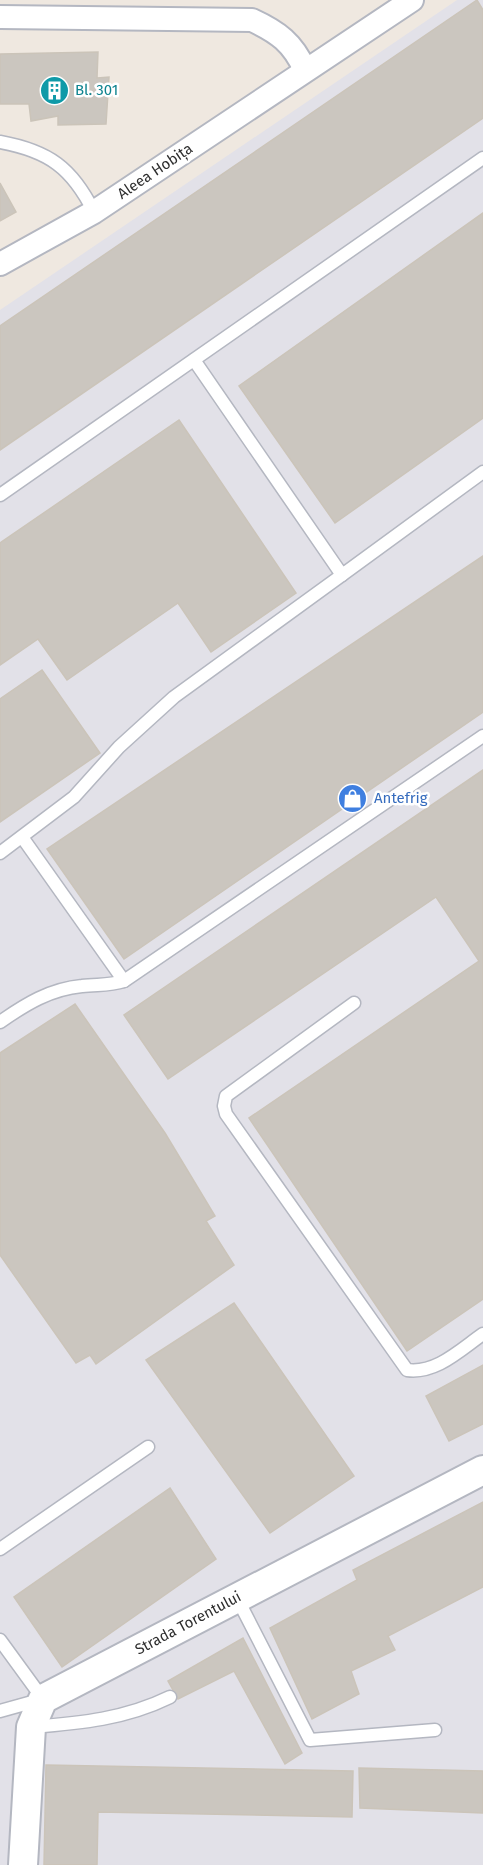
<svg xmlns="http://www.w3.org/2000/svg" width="483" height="1865" font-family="'Fira Sans',sans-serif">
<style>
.industrial{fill:#e2e1e8}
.building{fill:#cbc6bf;stroke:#cbc4b9;stroke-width:1.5}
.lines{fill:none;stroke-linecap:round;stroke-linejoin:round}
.service-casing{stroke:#b4b7c1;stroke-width:15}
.minor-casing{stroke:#b4b7c1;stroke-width:26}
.tertiary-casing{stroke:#b4b7c1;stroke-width:32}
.service{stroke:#fff;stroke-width:12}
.minor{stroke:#fff;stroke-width:22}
.tertiary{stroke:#fff;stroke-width:28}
.labels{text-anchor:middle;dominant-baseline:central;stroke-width:5;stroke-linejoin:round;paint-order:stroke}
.culture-label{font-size:15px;fill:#0d838f;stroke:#fff;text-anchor:start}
.street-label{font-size:15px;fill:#2e2e2e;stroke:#fff}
.shop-label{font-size:15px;fill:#366cbe;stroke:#fff;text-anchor:start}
</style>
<rect width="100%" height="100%" fill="#efe8e0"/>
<polygon class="industrial" points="457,0 483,0 483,1865 0,1865 0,310"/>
<g class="building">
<polygon points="477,0 483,10 483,118 0,450 0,326"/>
<polygon points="98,52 97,78 109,77 106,124 58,125 58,116 31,121 29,104 0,104 0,54"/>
<polygon points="0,183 16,212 0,221"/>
<polygon points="483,213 483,418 335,523 239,386"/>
<polygon points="179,420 296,593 211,652 178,603 67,680 38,639 0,665 0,543"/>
<polygon points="483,556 483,712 124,959 47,849"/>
<polygon points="42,670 100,753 0,822 0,699"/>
<polygon points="483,770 483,1299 407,1351 249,1118 479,961 436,897 168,1079 124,1015"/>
<polygon points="75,1004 165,1133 215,1216 206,1221 234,1265 96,1364 90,1355 76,1363 0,1255 0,1053"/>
<polygon points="234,1303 354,1476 270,1533 146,1360"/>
<polygon points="483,1365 483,1424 449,1441 426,1396"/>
<polygon points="170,1488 216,1559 62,1667 14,1597"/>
<polygon points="483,1502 483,1587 388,1636 395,1650 351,1671 359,1694 312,1719 270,1628 357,1580 353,1570"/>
<polygon points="243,1638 302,1753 285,1764 234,1671 178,1699 168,1681"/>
<polygon points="46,1765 353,1771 352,1817 98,1812 97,1865 44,1865"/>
<polygon points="359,1768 483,1771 483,1813 360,1808"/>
</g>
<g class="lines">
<defs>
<g id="service">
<path d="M 0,142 C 49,151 72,168 94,212"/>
<polyline points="194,360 342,575 483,472"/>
<polyline points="0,495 483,158"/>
<polyline points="22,837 124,981"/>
<polyline points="0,853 74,797 119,747 174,697 342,575"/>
<path d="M 354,1003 L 226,1096 L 224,1106 L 226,1114 L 407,1370 C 436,1374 460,1350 483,1334"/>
<path d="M 0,1022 C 26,1004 50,989 82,986 C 97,984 109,986 124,981 L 483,736"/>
<polyline points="0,1549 148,1447"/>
<polyline points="237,1598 310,1740 435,1730"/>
<polyline points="0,1640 43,1699 0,1711"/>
<path d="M 32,1727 C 81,1723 125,1719 170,1697"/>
</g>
<g id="minor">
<path d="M 0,17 L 252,20 C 278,32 293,43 305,70"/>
<polyline points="0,264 94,212 412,0"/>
</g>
<polyline id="tertiary" points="23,1865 31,1727 43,1699 483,1470"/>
</defs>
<use href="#service" class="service-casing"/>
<use href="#minor" class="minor-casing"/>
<use href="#tertiary" class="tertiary-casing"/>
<use href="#service" class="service"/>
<use href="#minor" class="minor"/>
<use href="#tertiary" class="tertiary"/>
</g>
<defs>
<symbol id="building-disc" viewBox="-11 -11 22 22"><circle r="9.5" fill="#0f9aa8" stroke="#fff"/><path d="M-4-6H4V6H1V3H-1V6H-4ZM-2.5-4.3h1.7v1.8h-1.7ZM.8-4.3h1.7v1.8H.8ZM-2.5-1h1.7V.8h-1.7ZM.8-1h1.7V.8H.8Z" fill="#fff"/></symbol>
<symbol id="shop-disc" viewBox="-11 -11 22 22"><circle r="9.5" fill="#3f7fe0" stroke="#fff"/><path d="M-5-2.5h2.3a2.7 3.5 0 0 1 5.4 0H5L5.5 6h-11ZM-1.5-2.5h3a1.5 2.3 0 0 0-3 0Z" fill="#fff"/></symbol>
</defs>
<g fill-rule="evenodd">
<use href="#building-disc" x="38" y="74" width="33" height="33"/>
<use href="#shop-disc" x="336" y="782" width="33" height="33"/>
</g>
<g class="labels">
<g class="culture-label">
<text x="75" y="90">Bl. 301</text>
</g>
<g class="street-label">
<text transform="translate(155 171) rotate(-34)">Aleea Hobița</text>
<text transform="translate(188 1623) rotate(-28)">Strada Torentului</text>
</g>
<g class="shop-label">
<text x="374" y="798">Antefrig</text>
</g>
</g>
</svg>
